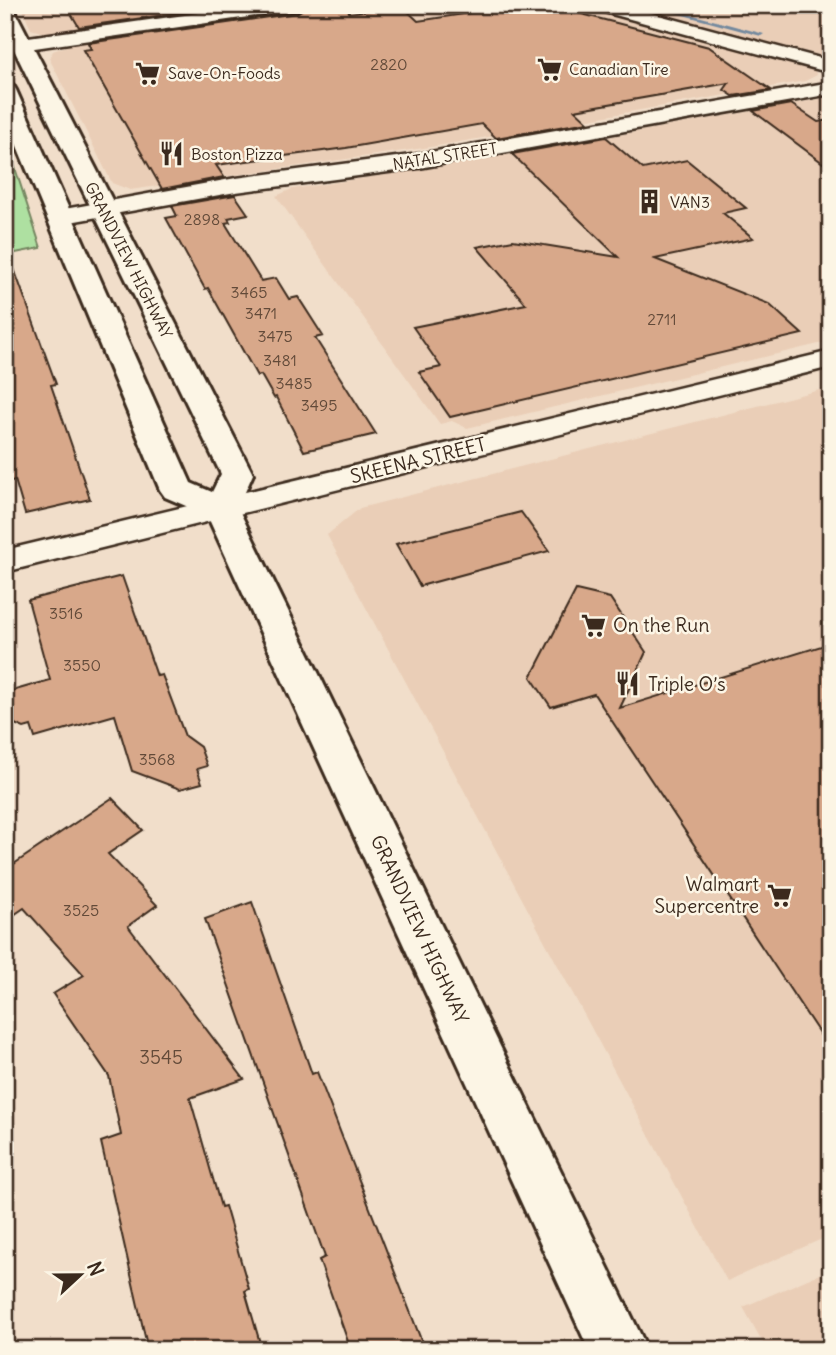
<svg xmlns="http://www.w3.org/2000/svg" width="836" height="1355" font-family="Delius,sans-serif">
<style>
.built{fill:#eaceb7}
.green{fill:#aee0a1;stroke:#748560;stroke-width:2}
.lines{fill:none;stroke-linecap:round;stroke-linejoin:round}
.stream{fill:#73899e;fill-rule:evenodd}
.building{fill:#d8a88a;stroke:#3b2a1e;stroke-width:2}
.minor-casing{stroke:#3b2a1e;stroke-width:5}
.secondary-casing{stroke:#3b2a1e;stroke-width:6}
.minor{fill:#fcf5e5;fill-rule:evenodd}
.secondary{fill:#fcf5e5;fill-rule:evenodd}
.labels{text-anchor:middle;dominant-baseline:central;stroke-width:5;stroke-linejoin:round;paint-order:stroke}
.number-label{font-size:16px;fill:#624a39}
.far-poi-label{font-size:16px;fill:#3b2a1e;stroke:#fcf5e5;text-anchor:start}
.far-street-label{font-size:16px;fill:#3b2a1e;stroke:#fcf5e5}
.street-label{font-size:19px;fill:#3b2a1e;stroke:#fcf5e5}
.poi-label{font-size:19px;fill:#3b2a1e;stroke:#fcf5e5;text-anchor:start}
.near-number-label{font-size:19px;fill:#624a39}
</style>
<rect width="100%" height="100%" fill="#f1deca"/>
<filter id="ink" filterUnits="userSpaceOnUse"><feTurbulence type="fractalNoise" baseFrequency=".0143" numOctaves="2"/><feDisplacementMap in="SourceGraphic" scale="14" xChannelSelector="R" yChannelSelector="G"/><feConvolveMatrix kernelMatrix="1 2 1 2 8 2 1 2 1" color-interpolation-filters="sRGB"/></filter>
<g filter="url(#ink)">
<g class="built">
<polygon points="21,5 253,5 48,34 31,29"/>
<polygon points="343,5 575,5 812,67 817,75 805,81 431,147 130,190 112,183 49,58 53,51 72,44"/>
<polygon points="620,5 831,5 831,58 691,24"/>
<polygon points="831,97 831,341 467,428 452,421 440,424 276,196 292,189 457,164"/>
<polygon points="831,387 831,1235 727,1281 327,535 360,508"/>
<polygon points="831,1269 831,1350 767,1350 743,1307"/>
</g>
<polygon class="green" points="5,137 41,248 5,255"/>
<g class="lines">
<polygon class="stream" points="646,5 657,5 764,34 761,36"/>
</g>
<g class="building">
<polygon points="66,5 235,5 79,27"/>
<polygon points="309,5 348,5 349,13 402,6 418,21 523,5 547,5 709,47 771,90 733,96 724,90 729,83 575,110 588,122 496,138 482,124 346,148 216,165 224,177 162,189 83,50 91,49 88,43 297,13"/>
<polygon points="791,104 818,122 831,120 831,169 753,111"/>
<polygon points="606,137 643,169 687,160 746,208 723,213 753,238 655,259 769,304 802,334 450,417 419,372 441,367 413,327 526,304 477,247 513,240 618,257 512,154"/>
<polygon points="235,195 248,214 228,218 230,222 225,223 261,281 276,278 289,299 298,297 323,336 315,338 376,434 304,451 276,397 274,398 261,375 257,376 208,288 205,289 166,218 177,216 172,206"/>
<polygon points="9,255 56,384 51,385 90,499 25,514 15,480 5,483 5,256"/>
<polygon points="521,512 549,551 420,586 396,544"/>
<polygon points="122,576 157,676 162,675 185,736 200,747 207,766 197,769 202,783 180,789 132,771 115,715 35,738 31,726 24,728 10,722 5,693 50,680 28,600"/>
<polygon points="576,590 610,598 646,652 620,708 831,643 831,1051 594,694 551,707 531,677"/>
<polygon points="112,798 143,830 108,854 157,905 128,926 244,1079 190,1098 221,1207 225,1206 249,1289 245,1291 262,1350 148,1350 101,1142 121,1135 109,1076 53,994 84,975 24,908 5,921 5,870"/>
<polygon points="252,902 312,1074 317,1072 425,1350 351,1350 319,1260 325,1257 205,919"/>
</g>
<g class="lines">
<defs>
<g id="minor">
<polygon points="256,5 306,5 297,10 21,50 11,44 21,38"/>
<polygon points="590,5 621,5 831,61 831,73 593,9"/>
<polygon points="831,82 831,94 419,168 236,192 59,224 50,222 47,217 50,212 59,210 236,178 419,154"/>
<polygon points="831,351 831,367 5,572 5,550"/>
</g>
<polygon id="secondary" points="5,5 15,11 253,474 238,508 648,1350 589,1350 207,515 165,497 160,490 5,117 5,84 13,85 16,90 191,483 212,492 221,474 5,31"/>
</defs>
<use href="#minor" class="minor-casing"/>
<use href="#secondary" class="secondary-casing"/>
<use href="#minor" class="minor"/>
<use href="#secondary" class="secondary"/>
</g>
</g>
<defs>
<symbol id="supermarket-bare" viewBox="-9 -9 18 18"><path d="M-6-5.5h2.5l.6 2H6L4.5 2H-2.5L-4.4-4H-6ZM-1.5 3.2a1.3 1.3 0 1 0 .1 0ZM3 3.2a1.3 1.3 0 1 0 .1 0Z" fill="#3b2a1e" stroke="#fcf5e5" stroke-width="2.5" paint-order="stroke"/></symbol>
<symbol id="restaurant-bare" viewBox="-9 -9 18 18"><path d="M-5-6h1v4h1v-4h1v4h1v-4h1v5L-1.5 .5V6h-2V.5L-5-1ZM5-6V6H3V1.5H1.5Q1.5-4 5-6Z" fill="#3b2a1e" stroke="#fcf5e5" stroke-width="2.5" paint-order="stroke"/></symbol>
<symbol id="building-bare" viewBox="-9 -9 18 18"><path d="M-4-6H4V6H1V3H-1V6H-4ZM-2.5-4.3h1.7v1.8h-1.7ZM.8-4.3h1.7v1.8H.8ZM-2.5-1h1.7V.8h-1.7ZM.8-1h1.7V.8H.8Z" fill="#3b2a1e" stroke="#fcf5e5" stroke-width="2.5" paint-order="stroke"/></symbol>
</defs>
<g fill-rule="evenodd">
<use href="#supermarket-bare" x="532" y="52" width="35" height="35"/>
<use href="#supermarket-bare" x="130" y="56" width="35" height="35"/>
<use href="#restaurant-bare" x="154" y="136" width="35" height="35"/>
<use href="#building-bare" x="632" y="184" width="35" height="35"/>
<use href="#supermarket-bare" x="576" y="608" width="35" height="35"/>
<use href="#restaurant-bare" x="610" y="666" width="35" height="35"/>
<use href="#supermarket-bare" x="762" y="878" width="35" height="35"/>
</g>
<g class="labels">
<g class="number-label">
<text x="389" y="64">2820</text>
<text x="202" y="219">2898</text>
<text x="249" y="292">3465</text>
<text x="261" y="313">3471</text>
<text x="662" y="319">2711</text>
<text x="275" y="336">3475</text>
<text x="280" y="360">3481</text>
<text x="294" y="383">3485</text>
<text x="319" y="405">3495</text>
<text x="66" y="613">3516</text>
<text x="82" y="665">3550</text>
<text x="157" y="759">3568</text>
<text x="81" y="910">3525</text>
</g>
<g class="far-poi-label">
<text x="569" y="69">Canadian Tire</text>
<text x="168" y="73">Save-On-Foods</text>
<text x="191" y="154">Boston Pizza</text>
<text x="670" y="202">VAN3</text>
</g>
<g class="far-street-label">
<text transform="translate(445 156) rotate(-9)">NATAL STREET</text>
<text transform="translate(129 260) rotate(63)">GRANDVIEW HIGHWAY</text>
</g>
<g class="street-label">
<text transform="translate(418 460) rotate(-14)">SKEENA STREET</text>
<text transform="translate(420 929) rotate(65)">GRANDVIEW HIGHWAY</text>
</g>
<g class="poi-label">
<text x="613" y="625">On the Run</text>
<text x="648" y="684">Triple O’s</text>
<text x="759" y="884" text-anchor="end">Walmart<tspan x="759" dy="22">Supercentre</tspan></text>
</g>
<g class="near-number-label">
<text x="161" y="1057">3545</text>
</g>
</g>
<rect width="836" height="1355" fill="none" stroke="#fcf5e5" stroke-width="28"/>
<rect x="14" y="14" width="808" height="1327" fill="none" stroke="#3b2a1e" stroke-width="2.5" filter="url(#ink)"/>
<g transform="translate(80 1275) rotate(68)" stroke="#fcf5e5" stroke-width="5" paint-order="stroke">
<path d="M0-5L12 26L0 18L-12 26Z" fill="#3b2a1e"/>
<text y="-10" font-size="19" font-weight="bold" text-anchor="middle" fill="#3b2a1e">N</text>
</g>
</svg>
